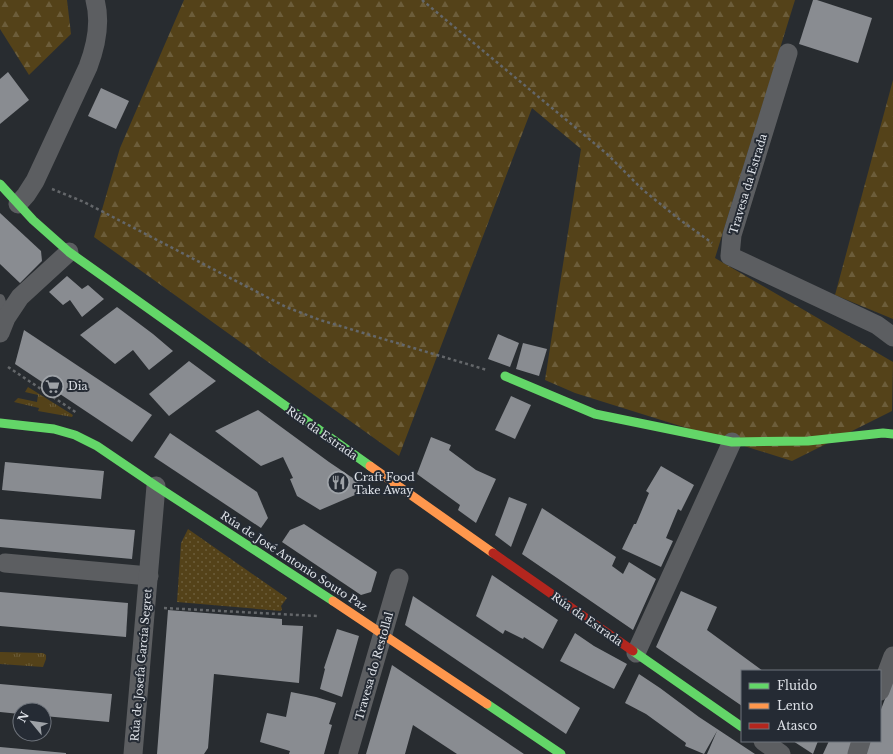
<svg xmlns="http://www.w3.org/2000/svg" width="893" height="754" font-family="'Libre Baskerville',serif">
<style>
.grass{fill:url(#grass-tufts)}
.forest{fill:url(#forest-firs)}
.garden{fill:url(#garden-dots)}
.building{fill:#898c91}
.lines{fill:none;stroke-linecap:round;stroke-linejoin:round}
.path{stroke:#64676a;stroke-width:2.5;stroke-dasharray:3 3;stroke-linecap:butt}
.lane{stroke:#5c5e61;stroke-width:10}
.street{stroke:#5c5e61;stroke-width:19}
.fast{stroke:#63d668;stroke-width:9}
.slow{stroke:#ff974d;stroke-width:9}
.jam{stroke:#b3261e;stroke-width:9}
.labels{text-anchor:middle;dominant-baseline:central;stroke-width:4;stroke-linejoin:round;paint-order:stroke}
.street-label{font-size:11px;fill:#dde1e7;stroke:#252b34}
.poi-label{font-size:11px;fill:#dde1e7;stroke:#252b34;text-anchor:start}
</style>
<defs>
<pattern id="grass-tufts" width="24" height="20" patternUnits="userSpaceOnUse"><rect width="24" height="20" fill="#544219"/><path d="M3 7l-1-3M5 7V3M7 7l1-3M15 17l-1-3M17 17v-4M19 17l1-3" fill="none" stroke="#6c5d3a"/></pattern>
<pattern id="forest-firs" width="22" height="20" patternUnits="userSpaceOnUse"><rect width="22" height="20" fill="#544219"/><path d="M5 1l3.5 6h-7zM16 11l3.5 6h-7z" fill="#6c5d3a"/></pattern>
<pattern id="garden-dots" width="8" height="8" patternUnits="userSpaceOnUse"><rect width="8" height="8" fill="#544219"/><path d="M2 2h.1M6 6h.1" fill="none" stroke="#6c5d3a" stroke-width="1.8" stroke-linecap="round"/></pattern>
</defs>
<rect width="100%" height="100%" fill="#282c30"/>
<g class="grass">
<polygon points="28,387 73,415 72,417 38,411 39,408 14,402 18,398 37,402 38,395 25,392"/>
<polygon points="0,652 43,653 46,655 46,659 43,667 0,664"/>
</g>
<g class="forest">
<polygon points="0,0 67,0 71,34 29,75 0,29"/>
<polygon points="184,0 795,0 715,258 893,362 892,411 792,461 575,393 545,380 581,149 532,108 399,456 94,237 120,148"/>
<polygon points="893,80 893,319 835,295"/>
</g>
<polygon class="garden" points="188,529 287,598 281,606 282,609 281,611 177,602 181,543"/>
<g class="building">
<polygon points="813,0 817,0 872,18 858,63 799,44"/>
<polygon points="8,72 29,100 0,124 0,79"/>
<polygon points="101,88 129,101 116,129 88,116"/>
<polygon points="0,213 41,251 42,261 20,283 0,264"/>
<polygon points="67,276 82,289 88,285 104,299 82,317 70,300 63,305 49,292"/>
<polygon points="117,307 153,334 173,351 149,370 133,350 115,364 80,335"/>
<polygon points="24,330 152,415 132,442 15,364"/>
<polygon points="498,334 519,343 510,367 488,359"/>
<polygon points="523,343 547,349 539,376 516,369"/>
<polygon points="189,361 216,381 169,416 149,394"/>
<polygon points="511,396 531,405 515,439 495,430"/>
<polygon points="258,410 329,462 369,489 320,510 297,496 290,479 293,478 283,457 261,466 215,431"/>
<polygon points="170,433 257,492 268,518 261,528 154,457"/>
<polygon points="431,437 451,445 449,450 476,470 496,479 476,523 458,510 460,505 417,474"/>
<polygon points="5,462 104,471 101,499 2,490"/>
<polygon points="661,466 694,485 681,511 678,509 666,538 673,541 661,567 622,549 634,524 636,524 649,493 646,491"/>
<polygon points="509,497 527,504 511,547 495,535"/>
<polygon points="542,508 616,557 612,566 623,574 629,562 656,579 633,630 522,554"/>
<polygon points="0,519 135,530 132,559 0,547"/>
<polygon points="304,524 377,572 371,592 361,595 282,542 290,530"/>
<polygon points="492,575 558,620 543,649 524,637 523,639 505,630 503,634 476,616"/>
<polygon points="681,591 717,607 707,630 763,671 742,671 742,706 656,647"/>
<polygon points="0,592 128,603 126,637 0,626"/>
<polygon points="413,596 580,708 566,734 405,625"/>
<polygon points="168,610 282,619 282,625 303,626 299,683 214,674 208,748 204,754 157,754"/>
<polygon points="337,629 359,636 342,697 320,689 325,669 324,668"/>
<polygon points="575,633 594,646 627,664 614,689 560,661"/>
<polygon points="392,665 524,754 457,754 413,725 405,754 366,754"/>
<polygon points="639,674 660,688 699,717 755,754 707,754 717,731 704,754 685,746 686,743 646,714 625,703"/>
<polygon points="893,678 893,754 862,754 868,741 880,741 880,712"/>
<polygon points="0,684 112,694 109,722 44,716 44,710 20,710 20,714 0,712"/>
<polygon points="291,692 316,697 336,703 329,724 332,725 324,754 289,754 290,751 260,742 267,713 286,717"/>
<polygon points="793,741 818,741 813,754"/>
<polygon points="829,741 855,741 849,754 823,754"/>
<polygon points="0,747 66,753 66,754 0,754"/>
</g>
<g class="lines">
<g class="path">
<polyline points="422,0 576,128 607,154 643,190 679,219 712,243"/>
<polyline points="52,189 84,202 286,307 320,320 487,370"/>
<polyline points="8,367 77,413"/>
<polyline points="164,608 317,616"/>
</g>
<polyline class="lane" points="0,299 6,318"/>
<g class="street">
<polyline points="788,53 732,235 730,256 877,325 893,337"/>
<path d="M 18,204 L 26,195 L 35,181 L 88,67 C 96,46 101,22 95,0"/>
<polyline points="0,333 6,318 20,297 69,252"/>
<polyline points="5,563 149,576"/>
<polyline points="636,653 732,442"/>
<polyline points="880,691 893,656"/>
<polyline points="763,741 781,754"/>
<polyline points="133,754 156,486"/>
<polyline points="348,754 399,578"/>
<polyline points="857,754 861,741"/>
</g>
<g class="fast">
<polyline points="0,184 33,220 69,252 370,466"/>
<polyline points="505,376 595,414 732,442 808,441 883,433 893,434"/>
<polyline points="0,423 54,429 75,435 97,446 156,486 333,601"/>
<polyline points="633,651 742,727"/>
<polyline points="487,704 561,754"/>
</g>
<g class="slow">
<polyline points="370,466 493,553"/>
<polyline points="333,601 487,704"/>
</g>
<polyline class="jam" points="493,553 633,651"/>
</g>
<defs>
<symbol id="supermarket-ring" viewBox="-11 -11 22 22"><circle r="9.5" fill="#252b34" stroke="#9ea2a7" stroke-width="1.5"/><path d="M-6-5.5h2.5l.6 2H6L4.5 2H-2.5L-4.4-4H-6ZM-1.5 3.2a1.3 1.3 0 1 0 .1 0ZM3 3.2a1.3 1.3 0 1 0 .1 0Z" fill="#9ea2a7"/></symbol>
<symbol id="restaurant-ring" viewBox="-11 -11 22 22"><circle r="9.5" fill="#252b34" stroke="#9ea2a7" stroke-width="1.5"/><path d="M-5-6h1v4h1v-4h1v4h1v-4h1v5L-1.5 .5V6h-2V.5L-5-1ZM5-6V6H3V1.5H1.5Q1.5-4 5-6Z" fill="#9ea2a7"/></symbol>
</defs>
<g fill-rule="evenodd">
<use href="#supermarket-ring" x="40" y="374" width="25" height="25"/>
<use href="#restaurant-ring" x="326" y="470" width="25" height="25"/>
</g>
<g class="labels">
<g class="street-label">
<text transform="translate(748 184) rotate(-73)">Travesa da Estrada</text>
<text transform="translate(322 433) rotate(35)">Rúa da Estrada</text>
<text transform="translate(294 561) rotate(33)">Rúa de José Antonio Souto Paz</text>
<text transform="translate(587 619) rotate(35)">Rúa da Estrada</text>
<text transform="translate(141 665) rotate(-85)">Rúa de Josefa García Segret</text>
<text transform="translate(374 666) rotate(-74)">Travesa do Restollal</text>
</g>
<g class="poi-label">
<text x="68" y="386">Dia</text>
<text x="354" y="477">Craft Food<tspan x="354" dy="13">Take Away</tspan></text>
</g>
</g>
<rect x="741" y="670" width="140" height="72" fill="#252b34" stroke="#6f747c"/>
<rect x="749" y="683" width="20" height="6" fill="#63d668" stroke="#6f747c"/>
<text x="777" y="690" font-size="12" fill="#dde1e7">Fluido</text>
<rect x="749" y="703" width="20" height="6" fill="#ff974d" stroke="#6f747c"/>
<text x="777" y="710" font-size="12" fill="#dde1e7">Lento</text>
<rect x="749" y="723" width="20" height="6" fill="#b3261e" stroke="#6f747c"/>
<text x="777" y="730" font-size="12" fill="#dde1e7">Atasco</text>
<g transform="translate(32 722) rotate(299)"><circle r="19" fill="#252b34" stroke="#6f747c"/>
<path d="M0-3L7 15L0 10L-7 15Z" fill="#9ea2a7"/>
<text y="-6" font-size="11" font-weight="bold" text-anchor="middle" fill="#dde1e7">N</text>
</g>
</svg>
